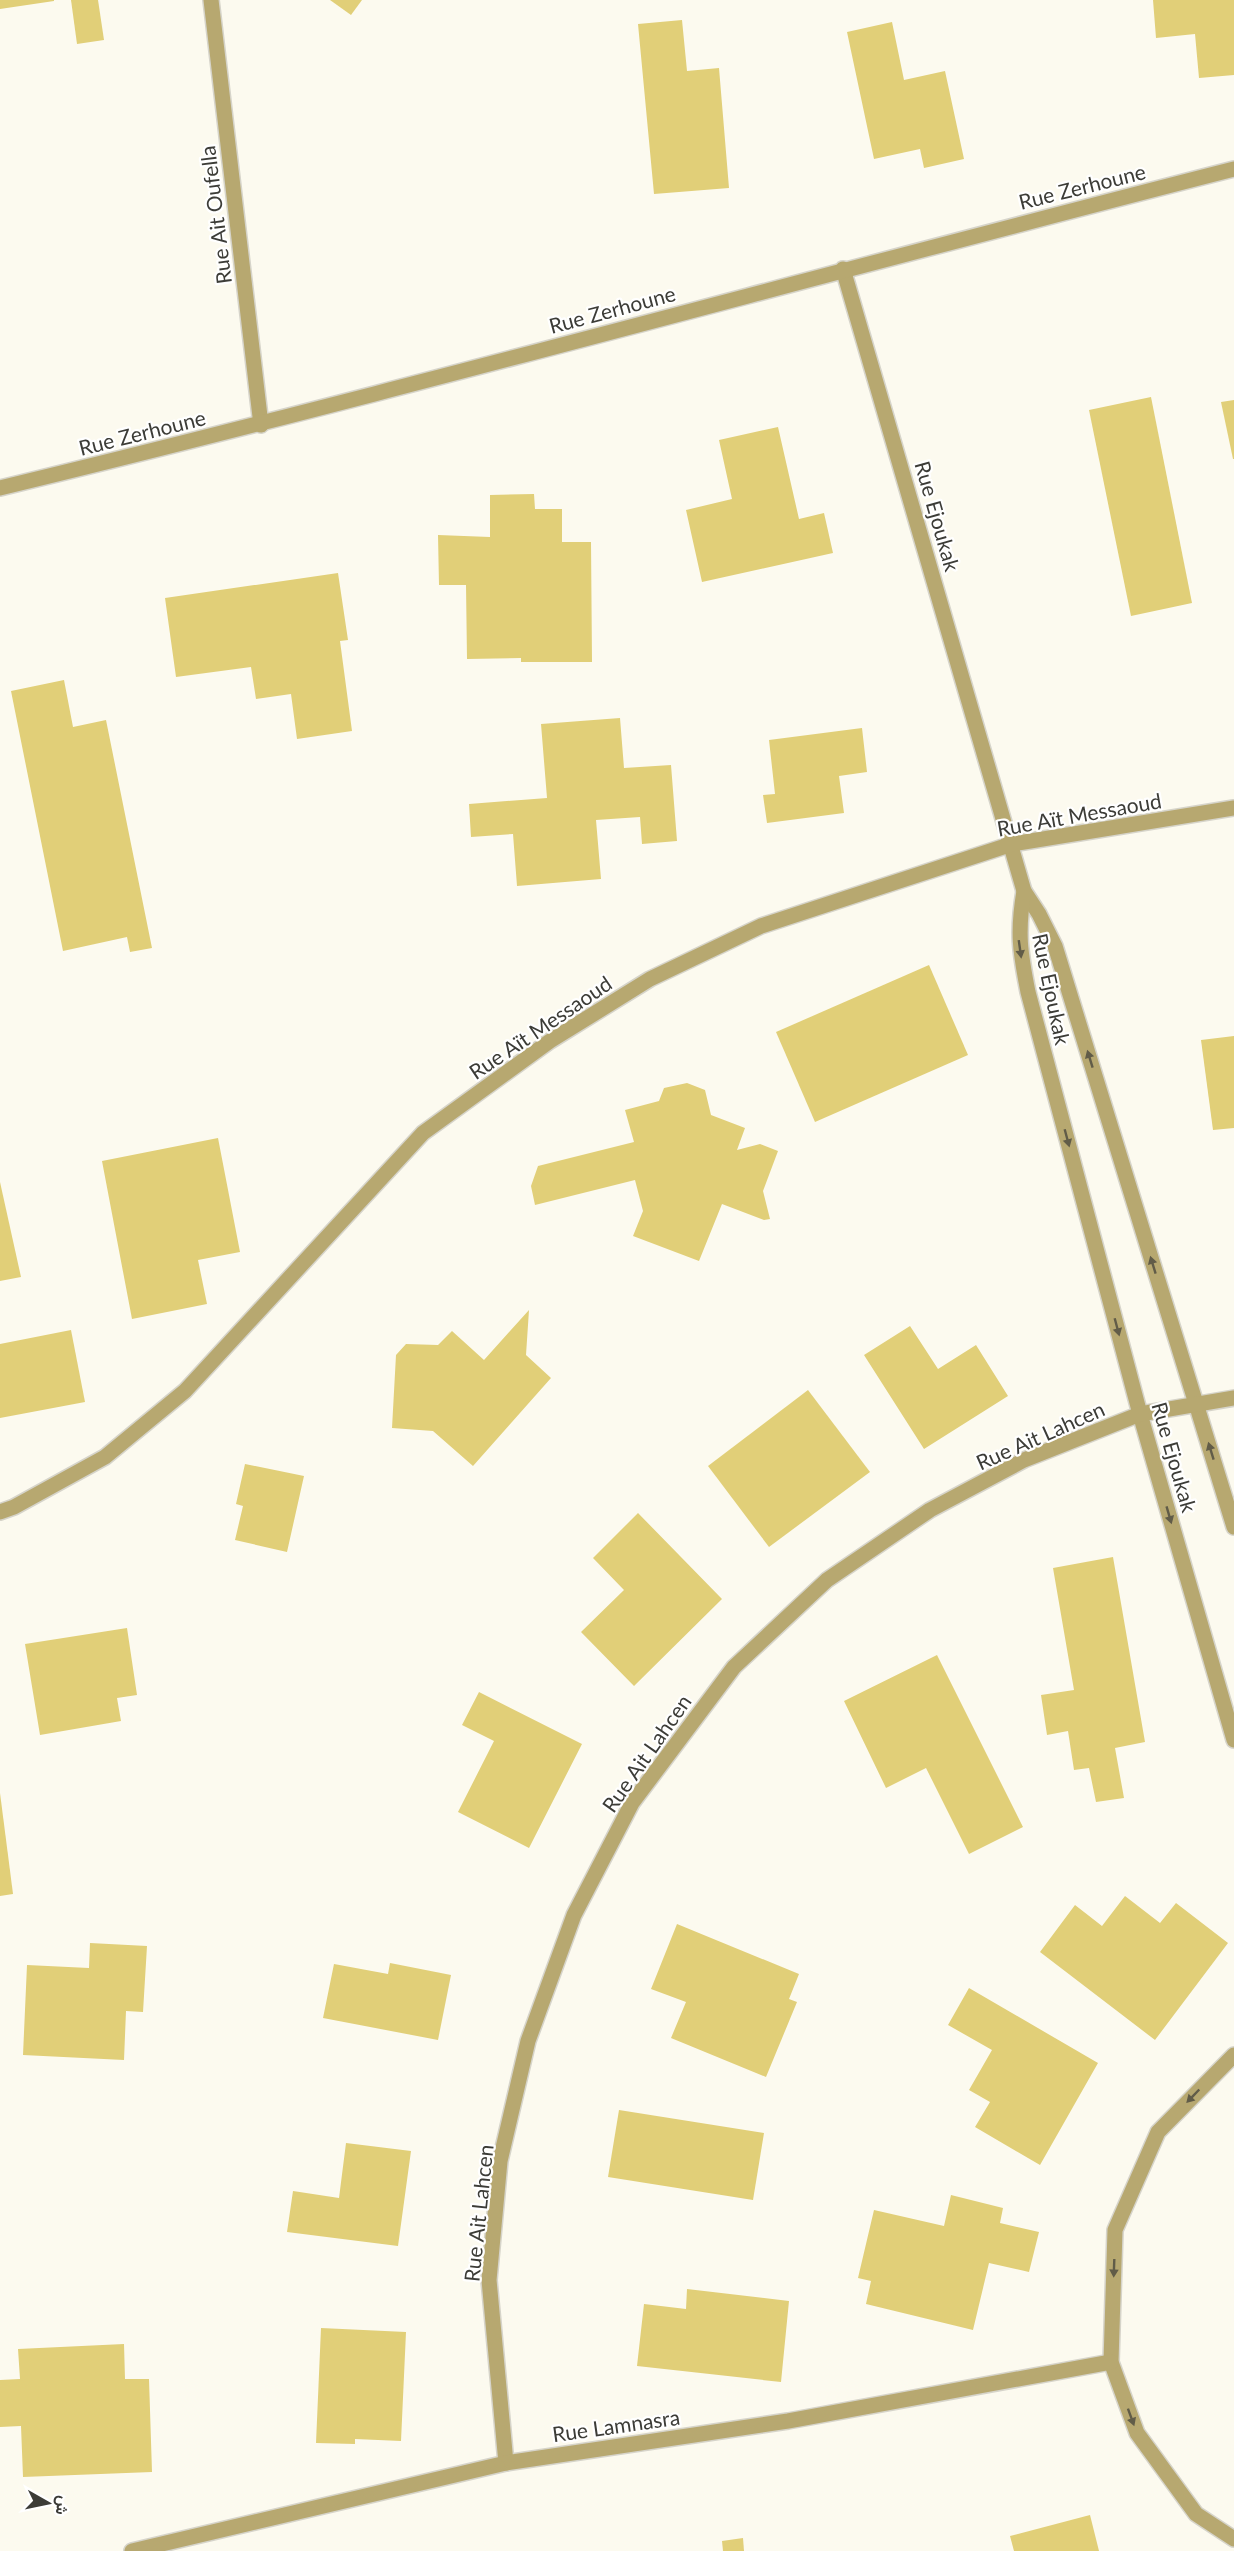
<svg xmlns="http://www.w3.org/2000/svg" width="1234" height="2551" font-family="Lato,Vazirmatn,sans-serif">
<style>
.building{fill:#e1cf78}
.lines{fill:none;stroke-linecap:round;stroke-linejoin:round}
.minor-casing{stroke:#d6d4ca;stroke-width:18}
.minor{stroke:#b7a870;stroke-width:15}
.oneway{fill:#615c48}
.labels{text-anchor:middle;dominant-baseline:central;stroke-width:4.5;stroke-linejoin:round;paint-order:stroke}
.street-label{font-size:21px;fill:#3c3c37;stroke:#fff}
</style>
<rect width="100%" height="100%" fill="#fcfaef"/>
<g class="building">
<polygon points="0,0 54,0 54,1 0,9"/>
<polygon points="71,0 98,0 104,40 77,44"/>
<polygon points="330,0 362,0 351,15"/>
<polygon points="1153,0 1234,0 1234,75 1199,78 1195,34 1156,38"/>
<polygon points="682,20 687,71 719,68 729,188 654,194 638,24"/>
<polygon points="892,22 904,80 945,71 964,159 924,168 920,149 874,159 847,32"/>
<polygon points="1151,397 1192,603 1131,616 1089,410"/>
<polygon points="1234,400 1234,459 1233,459 1221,402"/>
<polygon points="778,427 799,519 824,513 833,553 702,582 686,510 732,499 719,440"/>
<polygon points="534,494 535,509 562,509 562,542 591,542 592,662 521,662 521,658 467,659 466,585 439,585 438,535 490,537 490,495"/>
<polygon points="338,573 348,640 340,641 352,731 297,739 291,694 256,699 251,667 176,677 165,598"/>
<polygon points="64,680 73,727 106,720 152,948 130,952 127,937 63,951 11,691"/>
<polygon points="620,718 624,768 671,765 677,841 642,844 640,817 596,820 601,879 517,886 513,834 471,837 469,804 547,798 541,724"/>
<polygon points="862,728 867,772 839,776 844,813 767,823 763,795 775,794 769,740"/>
<polygon points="929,965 968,1055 815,1122 776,1032"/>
<polygon points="1234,1036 1234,1128 1213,1130 1201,1040"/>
<polygon points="687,1083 705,1090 711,1115 745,1128 737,1150 760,1144 778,1151 763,1191 770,1219 764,1220 722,1204 699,1261 633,1236 643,1211 635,1180 535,1205 531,1186 538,1166 634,1142 625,1110 659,1101 664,1088"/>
<polygon points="218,1138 240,1252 198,1260 207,1304 132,1319 102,1161"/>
<polygon points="0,1182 21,1277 0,1281"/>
<polygon points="529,1310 526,1355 551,1378 473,1466 433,1431 392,1428 396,1355 406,1344 438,1345 452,1331 484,1360"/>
<polygon points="910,1326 938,1369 976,1345 1008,1396 924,1449 864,1355"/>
<polygon points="71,1330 85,1402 0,1418 0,1344"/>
<polygon points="808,1390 870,1472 769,1547 708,1466"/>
<polygon points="245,1464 304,1476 287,1552 235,1540 243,1506 236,1504"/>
<polygon points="638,1513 722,1599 634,1686 581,1632 624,1590 593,1558"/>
<polygon points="1113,1557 1145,1742 1115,1748 1124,1798 1096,1802 1089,1768 1074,1770 1068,1731 1047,1735 1041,1695 1074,1690 1053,1568"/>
<polygon points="127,1628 137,1695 117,1698 121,1721 40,1735 25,1644"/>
<polygon points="937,1655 1023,1827 969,1854 926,1768 886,1788 844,1701"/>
<polygon points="479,1692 582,1744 529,1848 458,1812 494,1741 462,1725"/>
<polygon points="0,1793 13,1894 0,1896"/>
<polygon points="1125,1896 1160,1923 1176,1903 1228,1943 1155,2040 1040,1952 1075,1905 1102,1926"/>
<polygon points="677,1924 799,1974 789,1999 797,2002 766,2077 671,2038 686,2002 651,1989"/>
<polygon points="90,1943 147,1946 143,2012 126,2011 124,2060 23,2055 27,1965 89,1968"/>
<polygon points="390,1963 451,1975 438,2040 323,2018 334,1964 388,1974"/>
<polygon points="969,1988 1098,2063 1040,2165 975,2127 990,2102 969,2090 992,2050 948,2025"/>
<polygon points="619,2110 764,2133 753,2200 608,2177"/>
<polygon points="346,2143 411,2151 398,2246 287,2232 293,2191 339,2198"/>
<polygon points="951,2195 1003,2208 1000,2223 1039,2232 1029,2272 989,2263 973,2330 866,2304 871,2281 858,2278 874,2210 944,2226"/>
<polygon points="687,2289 789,2301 781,2382 637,2366 644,2304 686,2309"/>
<polygon points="321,2328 406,2332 401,2441 355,2439 355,2444 316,2443"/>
<polygon points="124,2344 125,2379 149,2379 152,2472 23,2477 21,2426 0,2427 0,2380 20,2379 18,2349"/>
<polygon points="1090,2515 1099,2551 1014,2551 1010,2536"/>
<polygon points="743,2538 744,2551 723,2551 722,2541"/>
</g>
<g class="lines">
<defs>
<g id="minor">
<polyline points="211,0 261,425"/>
<polyline points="843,269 1024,891 1039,914 1055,946 1234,1527"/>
<path d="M 0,488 C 413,388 822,274 1234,169"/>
<path d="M 1024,891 C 1017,932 1020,952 1028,992 L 1140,1414 L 1234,1740"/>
<polyline points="0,1512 14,1507 105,1457 185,1391 423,1133 550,1041 650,979 761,926 1012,844 1234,808"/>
<polyline points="1234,2055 1158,2132 1115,2230 1111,2362 1137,2433 1196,2514 1234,2539"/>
<polyline points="506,2463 489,2280 500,2161 528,2041 574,1915 632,1803 734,1667 827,1580 930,1510 1024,1460 1140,1414 1234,1398"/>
<polyline points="132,2551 506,2463 788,2421 1111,2362"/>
</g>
</defs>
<use href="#minor" class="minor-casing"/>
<use href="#minor" class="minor"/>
</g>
<defs><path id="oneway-solid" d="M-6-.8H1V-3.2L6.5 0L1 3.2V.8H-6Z" transform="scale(1.5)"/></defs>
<g class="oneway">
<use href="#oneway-solid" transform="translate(1020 949) rotate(82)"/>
<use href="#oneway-solid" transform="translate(1090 1059) rotate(-107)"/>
<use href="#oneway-solid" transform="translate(1067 1138) rotate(75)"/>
<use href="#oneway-solid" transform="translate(1153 1265) rotate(-107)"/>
<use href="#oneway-solid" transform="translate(1117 1327) rotate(75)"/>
<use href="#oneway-solid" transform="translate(1211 1451) rotate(-107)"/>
<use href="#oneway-solid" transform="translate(1169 1515) rotate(74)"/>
<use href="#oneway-solid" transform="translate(1193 2096) rotate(134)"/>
<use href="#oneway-solid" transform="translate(1114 2268) rotate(92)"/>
<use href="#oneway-solid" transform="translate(1131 2417) rotate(70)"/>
</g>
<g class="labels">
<g class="street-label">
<text transform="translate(1082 186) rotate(-14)">Rue Zerhoune</text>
<text transform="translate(215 215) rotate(-97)">Rue Ait Oufella</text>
<text transform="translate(612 309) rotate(-15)">Rue Zerhoune</text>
<text transform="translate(142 432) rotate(-14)">Rue Zerhoune</text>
<text transform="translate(938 516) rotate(74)">Rue Ejoukak</text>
<text transform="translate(1079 814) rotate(-10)">Rue Aït Messaoud</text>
<text transform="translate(1052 989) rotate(78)">Rue Ejoukak</text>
<text transform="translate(540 1027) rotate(-34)">Rue Aït Messaoud</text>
<text transform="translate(1040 1435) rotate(-24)">Rue Ait Lahcen</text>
<text transform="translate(1175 1457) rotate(74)">Rue Ejoukak</text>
<text transform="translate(646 1753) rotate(-55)">Rue Ait Lahcen</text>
<text transform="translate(478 2213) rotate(-84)">Rue Ait Lahcen</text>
<text transform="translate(616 2425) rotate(-8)">Rue Lamnasra</text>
</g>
</g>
<g transform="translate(48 2503) rotate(99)" stroke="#ffffff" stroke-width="4.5" paint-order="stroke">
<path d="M0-4.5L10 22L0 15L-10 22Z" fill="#3c3c37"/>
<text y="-9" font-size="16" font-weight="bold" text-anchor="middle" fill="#3c3c37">ش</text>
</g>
</svg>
